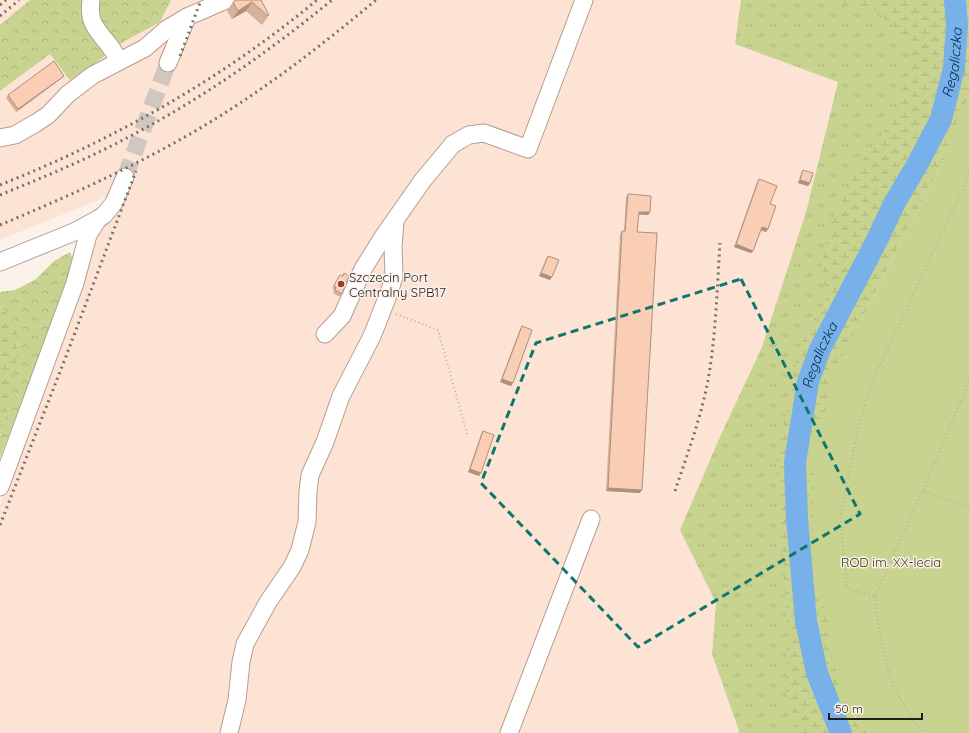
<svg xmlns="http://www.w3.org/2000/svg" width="969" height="733" font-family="Quicksand,sans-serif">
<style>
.built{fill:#fde3d4}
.grass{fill:url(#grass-tufts)}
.forest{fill:url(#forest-crowns)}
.wetland{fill:url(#wetland-marsh)}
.garden{fill:#c9d390}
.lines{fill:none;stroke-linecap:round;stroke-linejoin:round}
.river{stroke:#78b1e9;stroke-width:22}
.minor-tunnel{stroke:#d1c7c1;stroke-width:17;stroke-dasharray:17 8;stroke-linecap:butt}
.minor-casing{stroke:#b59d8f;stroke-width:19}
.path{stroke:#b8aea9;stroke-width:2;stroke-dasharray:1 3;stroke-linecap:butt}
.minor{stroke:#fff;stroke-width:17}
.rail{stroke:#79706b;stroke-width:3;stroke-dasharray:2 4;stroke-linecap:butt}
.wall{fill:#d6b19b}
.shaded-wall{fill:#ae907e}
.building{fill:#f9ceb4;stroke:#ae907e}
.marked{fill:none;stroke:#0f766e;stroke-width:3;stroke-dasharray:8 5;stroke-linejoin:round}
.poi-dot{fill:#a33b1c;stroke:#fcf2ec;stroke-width:1.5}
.labels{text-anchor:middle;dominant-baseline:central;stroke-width:3;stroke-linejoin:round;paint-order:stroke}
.poi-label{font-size:13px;fill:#251c17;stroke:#fcf2ec;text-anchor:start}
.park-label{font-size:13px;fill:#2f3312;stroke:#fcf2ec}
.water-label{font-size:14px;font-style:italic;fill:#002c4f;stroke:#fcf2ec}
</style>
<defs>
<pattern id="grass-tufts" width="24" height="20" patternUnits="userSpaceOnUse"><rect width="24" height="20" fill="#c9d390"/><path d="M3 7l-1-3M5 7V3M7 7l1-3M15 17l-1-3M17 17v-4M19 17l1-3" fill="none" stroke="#acb57b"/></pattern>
<pattern id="forest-crowns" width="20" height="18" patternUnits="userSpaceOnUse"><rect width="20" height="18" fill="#c9d390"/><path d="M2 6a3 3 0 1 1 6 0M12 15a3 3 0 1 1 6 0" fill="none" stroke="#acb57b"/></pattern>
<pattern id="wetland-marsh" width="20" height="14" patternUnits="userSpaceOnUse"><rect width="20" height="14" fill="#c9d390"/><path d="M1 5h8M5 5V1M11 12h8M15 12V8" fill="none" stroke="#acb57b"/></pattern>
</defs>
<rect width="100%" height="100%" fill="#fcf2ec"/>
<polygon class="built" points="0,0 741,0 735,44 838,81 806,212 782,286 762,347 723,430 694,559 716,603 712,654 739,731 738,733 0,733 0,504 56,356 114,194 0,240"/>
<polygon class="grass" points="741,0 969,0 969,93 856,330 854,716 867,733 738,733 739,731 712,654 716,603 680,530 723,430 762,347 806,212 838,82 735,44"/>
<g class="forest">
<polygon points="30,0 171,0 160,22 125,41 83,72 70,80 50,54 0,91 0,25"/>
<polygon points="70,252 75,265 0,458 0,437 12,387 18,344 15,329 0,305 0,292 15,290 36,279 54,261"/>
</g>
<g class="wetland">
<polygon points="836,0 969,0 969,93 965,106 943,162 856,330 833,377 823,422 815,422 813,556 816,591 824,603 830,624 832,647 854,716 867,733 799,733 785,688 787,630 784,572 780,531 776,463 798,349 827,296 821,269 828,229 856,169 896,115 912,50 899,32 874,9 848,8"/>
<path d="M 0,305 C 5,313 12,320 15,328 C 25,350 6,414 0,437 Z"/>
</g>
<path class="garden" d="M 969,93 L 969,733 L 867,733 C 854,716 843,698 837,676 C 830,648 835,609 812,587 L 815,474 L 806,467 L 815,422 L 823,422 L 833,377 L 856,330 L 943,162 Z"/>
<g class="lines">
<path class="river" id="s1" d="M 841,733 L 817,673 L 806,621 L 797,519 L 795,462 L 808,382 L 820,349 L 875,244 L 895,202 L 917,165 L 941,119 L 954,68 L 957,25 L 955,0"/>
<polyline class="minor-tunnel" points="125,177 168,63"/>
<defs>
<g id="minor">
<path d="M 91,0 C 88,23 96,28 109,45 C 113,50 116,55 118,61"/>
<polyline points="168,63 187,17"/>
<polyline points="0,138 15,135 36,123 48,115 68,94 93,75 145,48 167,29 187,17 226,0"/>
<polyline points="0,262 74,232 98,219 104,215 114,203 125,177"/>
<polyline points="325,334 342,316 363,269 383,237 423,180 453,144 469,135 484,133 528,149 584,0"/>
<polyline points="0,487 75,283 88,235 98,219"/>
<polyline points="229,733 237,700 241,662 245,644 268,602 292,567 300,550 307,522 308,491 310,475 325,442 341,396 372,336 389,293 394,276 393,247 395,220"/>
<polyline points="509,733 591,519"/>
</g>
</defs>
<use href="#minor" class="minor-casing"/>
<g class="path">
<polyline points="969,175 869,389 857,434 840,517 847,586 851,590 875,596 923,490 969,382"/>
<polyline points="396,314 438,330 468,437"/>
<polyline points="924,491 969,509"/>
<path d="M 875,596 C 878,623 882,654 891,679 C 898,698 911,716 922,733"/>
</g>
<use href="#minor" class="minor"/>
<g class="rail">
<polyline points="0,5 6,0"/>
<polyline points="0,16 19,0"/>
<polyline points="180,56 201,0"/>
<path d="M 0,185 C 115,139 222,79 317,0"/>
<path d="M 0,195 C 47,176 94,156 138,132 C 207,95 271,50 332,0"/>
<path d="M 0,225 C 69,196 138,165 202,127 C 264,90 321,46 376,0"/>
<path d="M 675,491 C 687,455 701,418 708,380 C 716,335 717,289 720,243"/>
<polyline points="0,525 65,359 136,171"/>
</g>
</g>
<g class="wall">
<polygon points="261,0 269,15 262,25 246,11 232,19 227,11 233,2"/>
<polygon points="64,76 62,78 16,112 6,98 8,95"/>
<polygon points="803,170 810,183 808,186 798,183 801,173"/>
<polygon points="759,179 770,204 768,229 766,232 761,230 751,253 734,247 757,182"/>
<polygon points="628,194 650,212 648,215 639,215 637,232 640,493 606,491 620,234 622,231 624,231 626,197"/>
<polygon points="548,256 550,280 539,276 546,259"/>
<polygon points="344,273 342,294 340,297 333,293 334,290 332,288 340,275 342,276"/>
<polygon points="522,326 511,386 500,382 520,329"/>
<polygon points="483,431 481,473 479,476 468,472 481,434"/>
</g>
<g class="shaded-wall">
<polygon points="252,2 246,11 232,19 238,11"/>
<polygon points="64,76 62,78 16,112 18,109"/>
<polygon points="800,180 810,183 808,186 798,183"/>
<polygon points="639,212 650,212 648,215 637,214"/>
<polygon points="762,227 768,229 766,232 760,230"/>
<polygon points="736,244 753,251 751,253 734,247"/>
<polygon points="541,273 552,277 550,280 539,276"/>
<polygon points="502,379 513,383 511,386 500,382"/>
<polygon points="470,469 481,473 479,476 468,472"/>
<polygon points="608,488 642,490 640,493 606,491"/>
</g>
<g class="building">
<polygon points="236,0 261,0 269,15 268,16 252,2 238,11 233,2"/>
<polygon points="54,61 64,76 18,109 8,95"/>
<polygon points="803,170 813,173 810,183 800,180"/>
<polygon points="759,179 777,186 770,204 776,206 768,229 762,227 753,251 736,244"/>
<polygon points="628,194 651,196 650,212 639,212 637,232 657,233 642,490 608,488 622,231 625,231"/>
<polygon points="548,256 559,260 552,277 541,273"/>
<polygon points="344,273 349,276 342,294 335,290 336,287 334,285 340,275 343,276"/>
<polygon points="522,326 532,330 513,383 502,379"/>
<polygon points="483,431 494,435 481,473 470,469"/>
</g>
<path class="marked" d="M 741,279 L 860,514 L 638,647 L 481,483 L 536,343 Z"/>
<circle class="poi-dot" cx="341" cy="284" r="4"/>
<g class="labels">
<g class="poi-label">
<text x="349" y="277">Szczecin Port<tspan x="349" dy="15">Centralny SPB17</tspan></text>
</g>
<g class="park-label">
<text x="891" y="562">ROD im. XX-lecia</text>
</g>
<g class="water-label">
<text stroke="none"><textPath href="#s1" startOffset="711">Regaliczka</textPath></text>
<text stroke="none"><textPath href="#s1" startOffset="387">Regaliczka</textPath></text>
</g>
</g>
<path d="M829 713v6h93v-6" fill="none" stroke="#251c17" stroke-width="2"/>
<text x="835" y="713" font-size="12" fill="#251c17" stroke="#fcf2ec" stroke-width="3" paint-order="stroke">50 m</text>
</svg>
